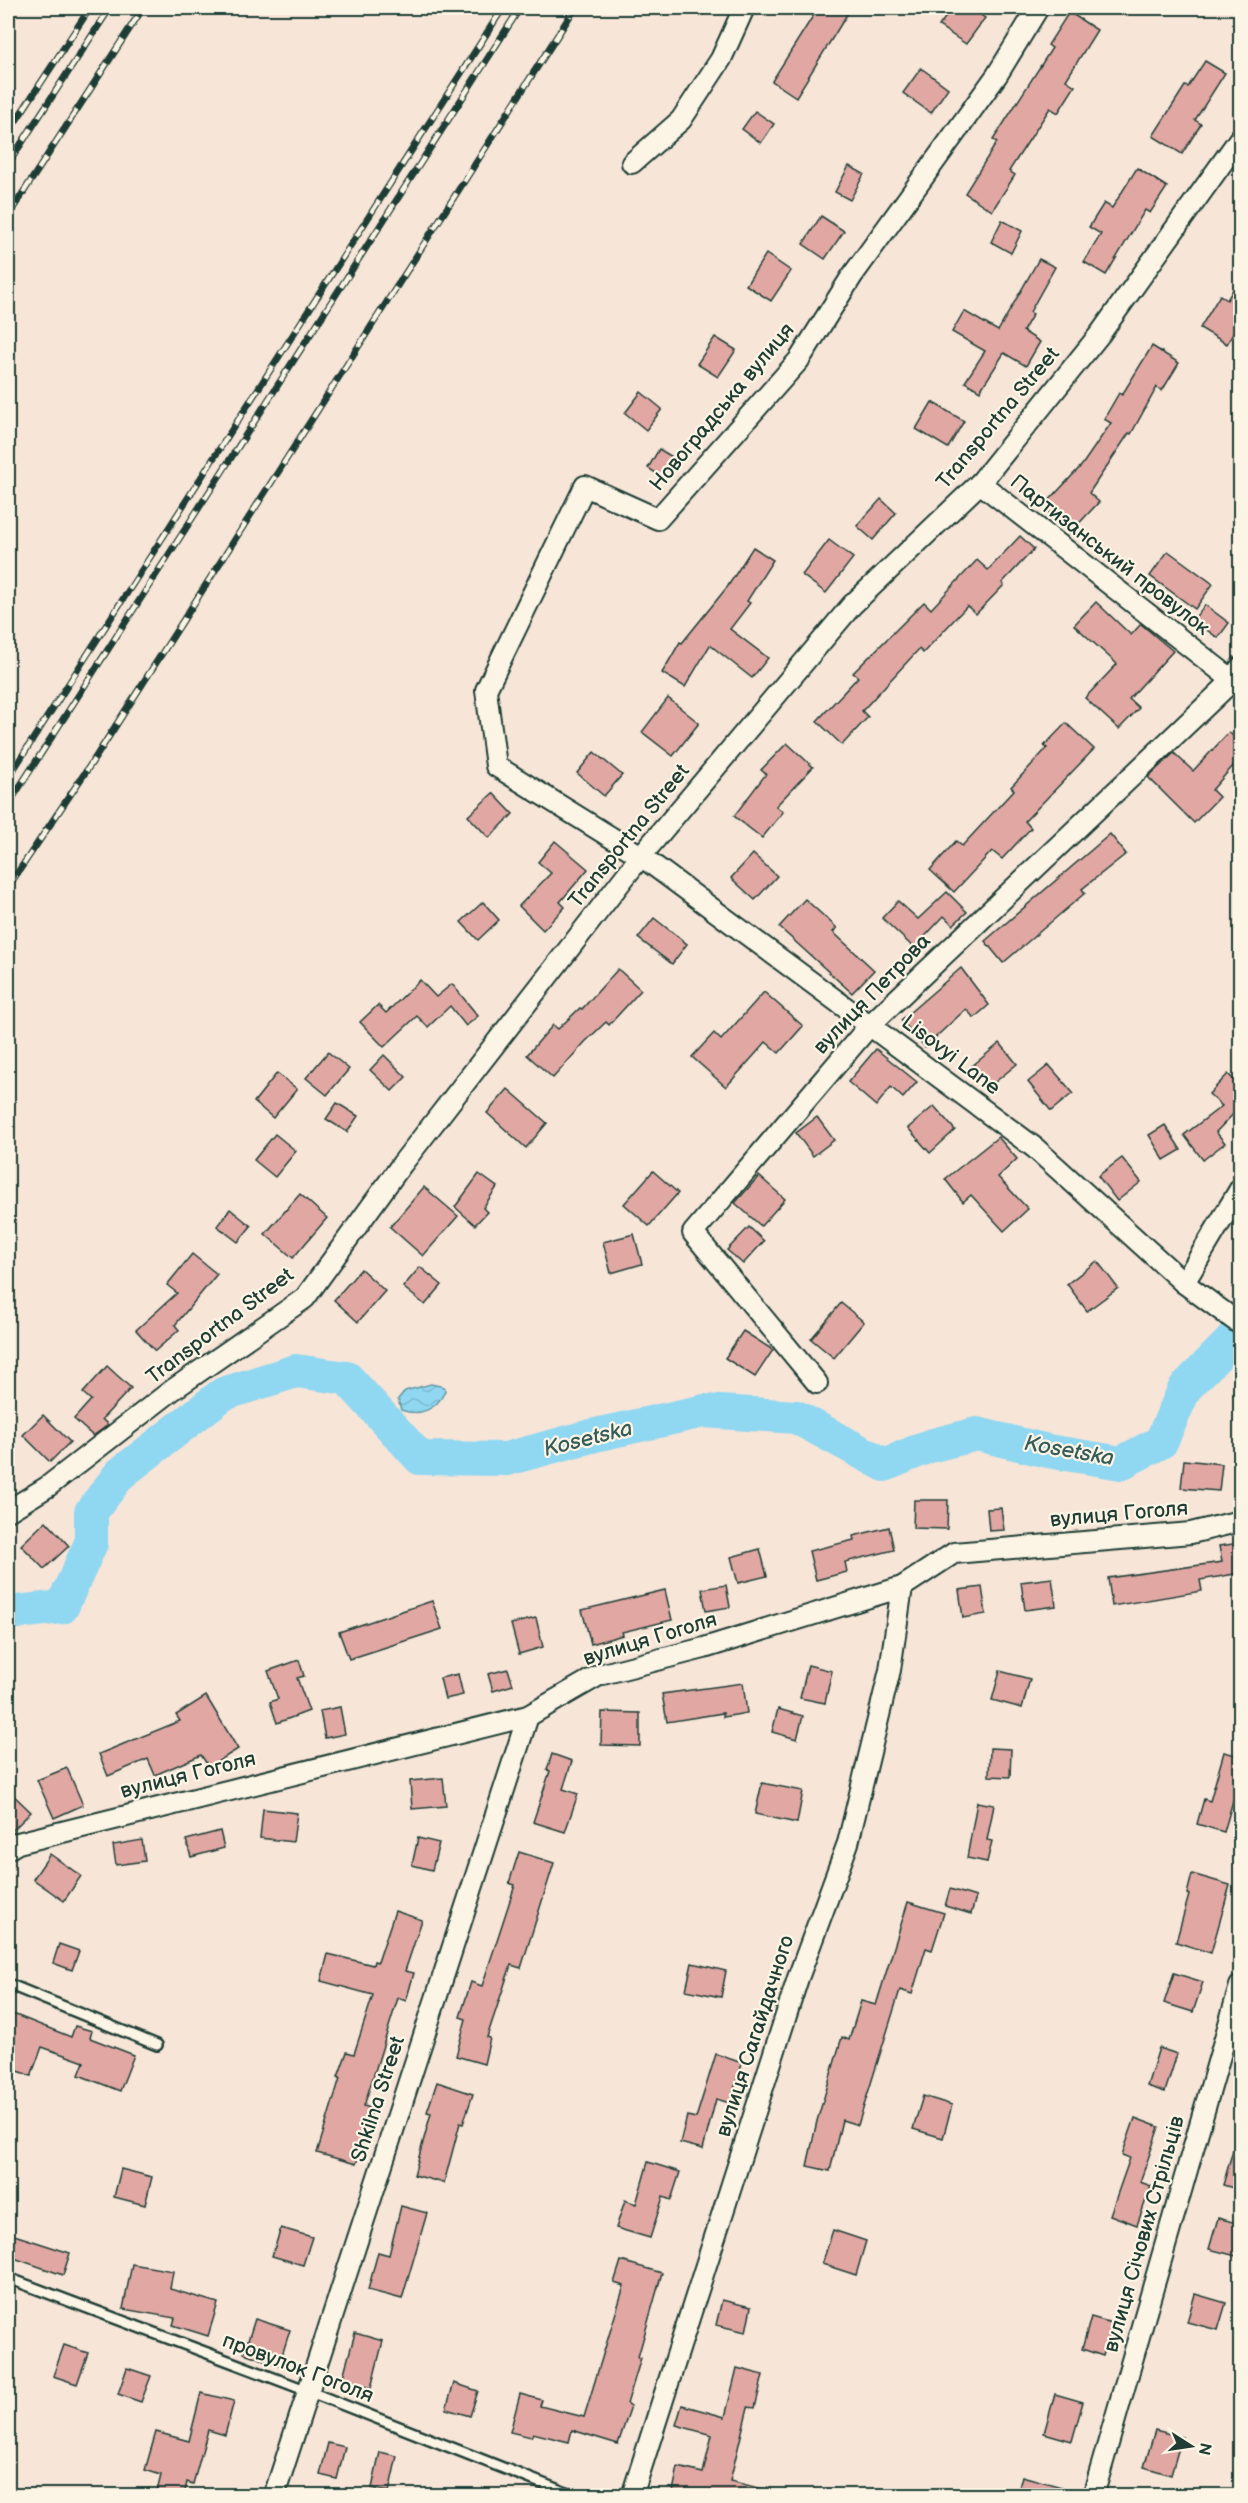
<svg xmlns="http://www.w3.org/2000/svg" width="1248" height="2503" font-family="'Balsamiq Sans',sans-serif">
<style>
.water{fill:url(#water-waves);stroke:#6399a5;stroke-width:1.5}
.lines{fill:none;stroke-linecap:round;stroke-linejoin:round}
.river{stroke:#90d7f1;stroke-width:34}
.building{fill:#e1a7a3;stroke:#1f3d34;stroke-width:1.5}
.lane-casing{stroke:#1f3d34;stroke-width:14}
.street-casing{stroke:#1f3d34;stroke-width:24}
.lane{stroke:#fcf5e5;stroke-width:9}
.street{stroke:#fcf5e5;stroke-width:20}
.rail-casing{stroke:#1f3d34;stroke-width:7}
.rail{stroke:#fcf5e5;stroke-width:4.5;stroke-dasharray:14;stroke-linecap:butt}
.labels{text-anchor:middle;dominant-baseline:central;stroke-width:4.5;stroke-linejoin:round;paint-order:stroke}
.street-label{font-size:21px;fill:#1f3d34;stroke:#fcf5e5}
.water-label{font-size:22px;font-style:italic;fill:#365c5a;stroke:#fcf5e5}
</style>
<defs>
<pattern id="water-waves" width="16" height="10" patternUnits="userSpaceOnUse" patternTransform="scale(1.5)"><rect width="16" height="10" fill="#90d7f1"/><path d="M0 5q4-4 8 0t8 0" fill="none" stroke="#7cb9cf"/></pattern>
</defs>
<rect width="100%" height="100%" fill="#f7e5d8"/>
<filter id="ink" filterUnits="userSpaceOnUse"><feTurbulence type="fractalNoise" baseFrequency=".0167" numOctaves="2"/><feDisplacementMap in="SourceGraphic" scale="12" xChannelSelector="R" yChannelSelector="G"/><feConvolveMatrix kernelMatrix="1 2 1 2 8 2 1 2 1" color-interpolation-filters="sRGB"/></filter>
<g filter="url(#ink)">
<path class="water" d="M 431,1384 L 444,1387 L 445,1391 C 437,1409 421,1417 401,1410 L 398,1399 L 405,1391 Z"/>
<g class="lines">
<polyline class="river" points="8,1613 62,1607 91,1543 91,1512 120,1474 223,1394 296,1371 347,1378 420,1458 506,1459 595,1435 704,1411 796,1417 885,1465 929,1446 977,1434 1048,1451 1121,1463 1161,1442 1185,1388 1240,1332"/>
</g>
<g class="building">
<polygon points="818,8 851,8 796,97 772,81"/>
<polygon points="952,8 970,8 985,18 966,44 939,26"/>
<polygon points="1069,12 1097,30 1066,80 1075,86 1058,113 1050,108 1009,171 1015,175 992,211 965,193 997,142 993,140 1052,48 1048,45"/>
<polygon points="1205,61 1225,73 1195,120 1201,124 1182,154 1153,136 1185,86 1188,87"/>
<polygon points="921,68 948,88 931,113 903,93"/>
<polygon points="755,111 774,124 761,143 742,129"/>
<polygon points="849,166 864,174 850,200 835,192"/>
<polygon points="1137,168 1167,187 1150,213 1145,210 1106,275 1084,262 1101,234 1089,227 1104,203 1112,208"/>
<polygon points="821,216 844,231 825,259 803,244"/>
<polygon points="1002,220 1022,231 1011,253 991,242"/>
<polygon points="766,254 791,271 771,301 746,285"/>
<polygon points="1039,259 1055,267 1030,312 1033,314 1023,331 1040,342 1026,366 1004,353 980,391 965,382 985,351 952,332 964,311 998,331"/>
<polygon points="1240,278 1240,322 1227,344 1200,328 1220,295 1227,300"/>
<polygon points="715,337 736,350 718,377 697,364"/>
<polygon points="1152,346 1179,363 1162,391 1157,387 1131,434 1129,433 1089,493 1099,502 1070,533 1043,507 1082,465 1111,423 1104,419 1119,393 1122,395"/>
<polygon points="641,392 662,409 646,430 625,413"/>
<polygon points="932,402 964,421 948,448 916,429"/>
<polygon points="659,449 674,458 662,477 648,468"/>
<polygon points="881,499 896,513 873,540 857,526"/>
<polygon points="1020,536 1034,549 1002,583 1004,585 976,614 967,606 923,653 919,649 862,711 868,717 842,745 817,721 858,677 853,673 924,602 931,609 977,560 988,570"/>
<polygon points="829,540 853,558 826,593 802,575"/>
<polygon points="753,547 773,560 747,601 750,603 730,629 768,658 752,678 710,645 685,687 662,673 680,642 682,643 728,586"/>
<polygon points="1168,551 1213,584 1195,609 1150,576"/>
<polygon points="1096,602 1131,635 1141,624 1173,651 1129,699 1139,708 1119,729 1085,698 1117,664 1074,625"/>
<polygon points="1205,605 1229,623 1218,638 1193,620"/>
<polygon points="668,698 699,723 673,756 642,732"/>
<polygon points="1066,723 1094,749 1025,821 1031,828 1002,859 992,851 954,892 930,870 956,841 962,846 1014,790 1011,787 1047,748 1044,746"/>
<polygon points="1229,732 1240,743 1240,758 1212,790 1219,797 1194,823 1148,777 1174,753 1193,771"/>
<polygon points="787,743 813,767 776,806 783,812 762,838 734,816 766,774 761,770"/>
<polygon points="594,752 622,775 604,796 577,773"/>
<polygon points="493,793 513,814 489,838 468,816"/>
<polygon points="1110,834 1126,854 1082,889 1085,893 1003,963 985,941"/>
<polygon points="555,841 588,869 560,902 565,907 543,930 519,906 551,873 538,862"/>
<polygon points="753,854 777,876 755,900 731,878"/>
<polygon points="947,892 967,912 953,925 944,916 914,948 882,918 898,901 918,919"/>
<polygon points="805,899 837,928 833,932 874,970 852,993 779,927"/>
<polygon points="483,902 499,920 478,940 461,922"/>
<polygon points="654,918 687,944 672,964 638,938"/>
<polygon points="961,968 989,1005 974,1018 966,1009 925,1047 901,1020"/>
<polygon points="618,969 641,990 609,1025 606,1022 585,1042 553,1078 527,1055 553,1025 558,1029 580,1008 582,1009"/>
<polygon points="420,980 436,997 452,984 478,1016 466,1026 450,1006 428,1027 417,1016 384,1047 360,1022 378,1005 386,1013"/>
<polygon points="764,992 803,1026 779,1053 766,1042 726,1087 692,1057 714,1033 721,1040"/>
<polygon points="1000,1043 1017,1064 989,1087 972,1066"/>
<polygon points="876,1049 917,1082 903,1098 891,1087 876,1106 848,1082"/>
<polygon points="328,1052 349,1069 327,1095 306,1078"/>
<polygon points="384,1055 406,1077 392,1091 370,1070"/>
<polygon points="1049,1065 1073,1093 1051,1111 1028,1082"/>
<polygon points="277,1073 297,1089 273,1118 254,1102"/>
<polygon points="1228,1074 1240,1086 1240,1107 1216,1132 1225,1143 1203,1160 1184,1135 1222,1106 1209,1094"/>
<polygon points="508,1089 547,1123 526,1148 487,1113"/>
<polygon points="337,1103 358,1116 347,1132 326,1119"/>
<polygon points="934,1106 955,1130 930,1153 908,1128"/>
<polygon points="817,1117 834,1140 813,1156 796,1133"/>
<polygon points="1165,1125 1181,1150 1164,1160 1149,1135"/>
<polygon points="275,1134 296,1151 275,1177 254,1160"/>
<polygon points="998,1137 1017,1159 998,1177 1028,1209 1004,1231 971,1195 963,1202 945,1179"/>
<polygon points="1122,1158 1141,1182 1117,1201 1098,1176"/>
<polygon points="653,1171 678,1193 649,1226 624,1204"/>
<polygon points="479,1174 497,1187 483,1208 487,1212 475,1225 455,1207"/>
<polygon points="759,1176 785,1199 761,1226 735,1203"/>
<polygon points="424,1187 458,1216 423,1256 390,1227"/>
<polygon points="300,1194 327,1218 293,1258 265,1234"/>
<polygon points="230,1209 251,1226 238,1242 217,1226"/>
<polygon points="749,1227 764,1241 743,1264 727,1250"/>
<polygon points="634,1234 642,1264 611,1273 603,1242"/>
<polygon points="192,1254 217,1274 175,1325 179,1330 155,1351 136,1330 177,1293 167,1285"/>
<polygon points="1097,1261 1118,1288 1087,1311 1067,1284"/>
<polygon points="420,1267 442,1285 425,1305 403,1287"/>
<polygon points="361,1269 385,1291 358,1322 334,1300"/>
<polygon points="841,1303 864,1322 834,1358 811,1339"/>
<polygon points="743,1331 773,1350 755,1377 725,1358"/>
<polygon points="107,1366 131,1388 102,1419 108,1425 93,1436 74,1419 91,1400 83,1393"/>
<polygon points="43,1415 70,1442 50,1462 23,1435"/>
<polygon points="1184,1460 1222,1464 1219,1491 1181,1488"/>
<polygon points="914,1500 948,1500 947,1529 913,1528"/>
<polygon points="1001,1508 1004,1530 989,1531 987,1509"/>
<polygon points="46,1521 69,1546 44,1569 21,1545"/>
<polygon points="889,1527 894,1550 845,1562 847,1572 816,1580 809,1551 854,1540 853,1536"/>
<polygon points="1240,1543 1240,1573 1200,1580 1202,1591 1112,1606 1108,1578 1222,1562 1219,1546"/>
<polygon points="760,1549 767,1576 738,1583 731,1557"/>
<polygon points="1052,1578 1056,1606 1025,1610 1021,1582"/>
<polygon points="726,1585 730,1607 706,1611 702,1589"/>
<polygon points="982,1587 986,1614 963,1618 959,1590"/>
<polygon points="665,1590 672,1620 622,1632 623,1635 591,1644 582,1610"/>
<polygon points="432,1601 442,1629 349,1659 339,1632"/>
<polygon points="536,1618 543,1647 519,1654 511,1624"/>
<polygon points="299,1660 304,1676 297,1678 309,1711 277,1723 270,1702 278,1699 268,1671"/>
<polygon points="808,1665 832,1671 825,1703 800,1698"/>
<polygon points="508,1669 513,1685 493,1691 488,1674"/>
<polygon points="1000,1671 1030,1679 1022,1708 992,1700"/>
<polygon points="458,1674 463,1695 445,1699 440,1678"/>
<polygon points="743,1683 747,1713 723,1717 723,1713 667,1722 662,1694"/>
<polygon points="206,1696 238,1749 209,1767 201,1755 155,1775 148,1759 108,1776 99,1754 180,1721 176,1715"/>
<polygon points="340,1707 345,1734 325,1738 320,1711"/>
<polygon points="778,1709 803,1716 797,1739 772,1732"/>
<polygon points="602,1712 640,1713 640,1746 601,1745"/>
<polygon points="990,1748 1011,1749 1010,1777 989,1776"/>
<polygon points="1224,1752 1240,1756 1240,1791 1236,1790 1224,1832 1197,1824 1204,1799 1210,1801"/>
<polygon points="552,1754 572,1761 563,1789 578,1794 565,1832 533,1822 550,1771 547,1770"/>
<polygon points="67,1768 83,1805 54,1818 37,1780"/>
<polygon points="443,1778 446,1806 412,1809 410,1781"/>
<polygon points="762,1783 803,1791 797,1823 755,1814"/>
<polygon points="8,1790 31,1812 8,1835"/>
<polygon points="977,1802 994,1805 987,1840 992,1841 987,1862 967,1858"/>
<polygon points="263,1809 297,1813 293,1842 260,1838"/>
<polygon points="220,1831 224,1848 191,1857 186,1840"/>
<polygon points="418,1838 439,1843 432,1870 412,1865"/>
<polygon points="142,1840 145,1861 116,1865 113,1845"/>
<polygon points="519,1852 554,1863 521,1968 511,1965 487,2037 490,2038 484,2064 456,2056 466,2019 460,2017 471,1982 482,1986 515,1885 509,1883"/>
<polygon points="50,1854 81,1876 64,1901 33,1879"/>
<polygon points="1192,1874 1230,1885 1211,1953 1176,1942 1189,1895 1187,1894"/>
<polygon points="950,1889 976,1897 971,1914 945,1906"/>
<polygon points="908,1902 944,1913 932,1950 926,1948 912,1994 900,1990 858,2125 842,2120 830,2171 807,2166 817,2121 842,2037 849,2040 861,2001 876,2005"/>
<polygon points="395,1911 422,1920 405,1971 414,1973 406,2001 398,1998 364,2106 373,2109 356,2164 317,2153 340,2078 338,2077 347,2052 354,2054 373,1995 321,1981 328,1954 373,1965 374,1961 378,1962"/>
<polygon points="59,1944 79,1951 72,1970 53,1963"/>
<polygon points="692,1963 726,1971 721,1997 686,1990"/>
<polygon points="1174,1973 1203,1982 1193,2012 1164,2003"/>
<polygon points="8,2012 71,2037 75,2026 92,2031 90,2038 134,2055 120,2091 79,2075 84,2062 42,2047 31,2076 8,2067"/>
<polygon points="1159,2048 1177,2054 1165,2092 1147,2086"/>
<polygon points="716,2054 742,2063 730,2103 716,2099 703,2149 680,2143 687,2116 696,2118"/>
<polygon points="437,2082 473,2094 463,2124 460,2123 444,2183 414,2175 431,2113 427,2112"/>
<polygon points="923,2096 952,2105 943,2138 913,2129"/>
<polygon points="1135,2118 1159,2127 1140,2182 1151,2186 1137,2225 1110,2215 1130,2158 1122,2155"/>
<polygon points="1236,2139 1240,2139 1240,2190 1223,2185"/>
<polygon points="648,2162 680,2172 671,2200 663,2197 650,2238 616,2228 625,2200 636,2204"/>
<polygon points="121,2169 152,2177 145,2205 114,2197"/>
<polygon points="401,2206 427,2213 402,2299 368,2290 378,2252 389,2255"/>
<polygon points="1218,2218 1240,2224 1240,2257 1209,2249"/>
<polygon points="281,2228 312,2237 303,2265 272,2256"/>
<polygon points="833,2230 866,2241 856,2275 822,2264"/>
<polygon points="8,2233 70,2253 63,2275 8,2256"/>
<polygon points="621,2261 662,2273 638,2357 641,2358 627,2404 631,2406 618,2444 572,2430 569,2442 533,2433 531,2437 510,2432 520,2394 542,2400 540,2406 584,2417 624,2286 614,2283"/>
<polygon points="132,2264 173,2271 170,2289 218,2303 208,2336 173,2325 175,2318 123,2309"/>
<polygon points="1195,2294 1226,2303 1218,2330 1187,2322"/>
<polygon points="722,2300 751,2307 746,2332 716,2325"/>
<polygon points="1091,2317 1112,2323 1103,2356 1082,2349"/>
<polygon points="255,2319 290,2330 279,2365 244,2353"/>
<polygon points="355,2333 383,2341 371,2388 342,2380"/>
<polygon points="64,2345 88,2353 77,2384 53,2376"/>
<polygon points="127,2368 151,2376 141,2402 118,2394"/>
<polygon points="737,2368 763,2375 755,2408 748,2407 730,2481 767,2490 766,2496 672,2496 678,2467 703,2473 712,2435 676,2425 682,2405 725,2417"/>
<polygon points="454,2383 478,2391 470,2416 446,2409"/>
<polygon points="201,2393 234,2401 225,2435 208,2430 193,2484 187,2482 184,2496 156,2496 161,2475 145,2470 156,2432 189,2441"/>
<polygon points="1055,2394 1083,2402 1072,2441 1044,2433"/>
<polygon points="1155,2430 1182,2437 1171,2475 1144,2467"/>
<polygon points="328,2443 345,2447 337,2479 320,2475"/>
<polygon points="380,2452 397,2456 389,2492 372,2488"/>
<polygon points="1022,2476 1076,2491 1076,2496 1017,2496"/>
</g>
<g class="lines">
<defs>
<g id="lane">
<polyline points="8,1984 157,2045"/>
<polyline points="8,2278 308,2391 574,2496"/>
</g>
<g id="street">
<polyline points="1038,8 997,75 852,276 799,360 658,519 585,486 486,690 496,766 641,856 1035,1148 1184,1283 1240,1324"/>
<polyline points="632,163 681,120 721,59 744,8"/>
<polyline points="980,483 1240,686"/>
<polyline points="1184,1283 1240,1189"/>
<polyline points="817,1383 693,1233 870,1025 1232,681 1240,668"/>
<polyline points="8,1511 47,1487 171,1391 305,1298 402,1164 641,856 852,605 980,483 1100,334 1240,138"/>
<polyline points="8,1849 18,1843 528,1716 599,1675 704,1648 902,1587 954,1553 1191,1533 1240,1521"/>
<polyline points="274,2496 528,1716"/>
<polyline points="632,2496 798,1978 848,1843 890,1670 902,1587"/>
<polyline points="1093,2496 1240,1986"/>
</g>
</defs>
<use href="#lane" class="lane-casing"/>
<use href="#street" class="street-casing"/>
<use href="#lane" class="lane"/>
<use href="#street" class="street"/>
<defs>
<g id="rail">
<polyline points="8,11 10,8"/>
<polyline points="8,133 90,8"/>
<polyline points="8,164 110,8"/>
<polyline points="8,216 143,8"/>
<polyline points="8,778 503,8"/>
<polyline points="8,805 520,8"/>
<polyline points="8,887 97,755 575,8"/>
</g>
</defs>
<use href="#rail" class="rail-casing"/>
<use href="#rail" class="rail"/>
</g>
</g>
<g class="labels">
<g class="street-label">
<text transform="translate(722 407) rotate(-50)">Новоградська вулиця</text>
<text transform="translate(998 418) rotate(-50)">Transportna Street</text>
<text transform="translate(1110 555) rotate(38)">Партизанський провулок</text>
<text transform="translate(629 836) rotate(-51)">Transportna Street</text>
<text transform="translate(872 994) rotate(-46)">вулиця Петрова</text>
<text transform="translate(951 1055) rotate(37)">Lisovyi Lane</text>
<text transform="translate(220 1326) rotate(-37)">Transportna Street</text>
<text transform="translate(1119 1514) rotate(-5)">вулиця Гоголя</text>
<text transform="translate(650 1639) rotate(-17)">вулиця Гоголя</text>
<text transform="translate(188 1775) rotate(-14)">вулиця Гоголя</text>
<text transform="translate(755 2036) rotate(-72)">вулиця Сагайдачного</text>
<text transform="translate(378 2099) rotate(-72)">Shkilna Street</text>
<text transform="translate(1144 2234) rotate(-74)">вулиця Січових Стрільців</text>
<text transform="translate(298 2368) rotate(21)">провулок Гоголя</text>
</g>
<g class="water-label">
<text transform="translate(588 1439) rotate(-14)">Kosetska</text>
<text transform="translate(1069 1451) rotate(10)">Kosetska</text>
</g>
</g>
<rect width="1248" height="2503" fill="none" stroke="#fcf5e5" stroke-width="30"/>
<rect x="15" y="15" width="1218" height="2473" fill="none" stroke="#1f3d34" stroke-width="2" filter="url(#ink)"/>
<g transform="translate(1191 2446) rotate(102)" stroke="#fcf5e5" stroke-width="4.5" paint-order="stroke">
<path d="M0-4.5L10 22L0 15L-10 22Z" fill="#1f3d34"/>
<text y="-9" font-size="16" font-weight="bold" text-anchor="middle" fill="#1f3d34">N</text>
</g>
</svg>
